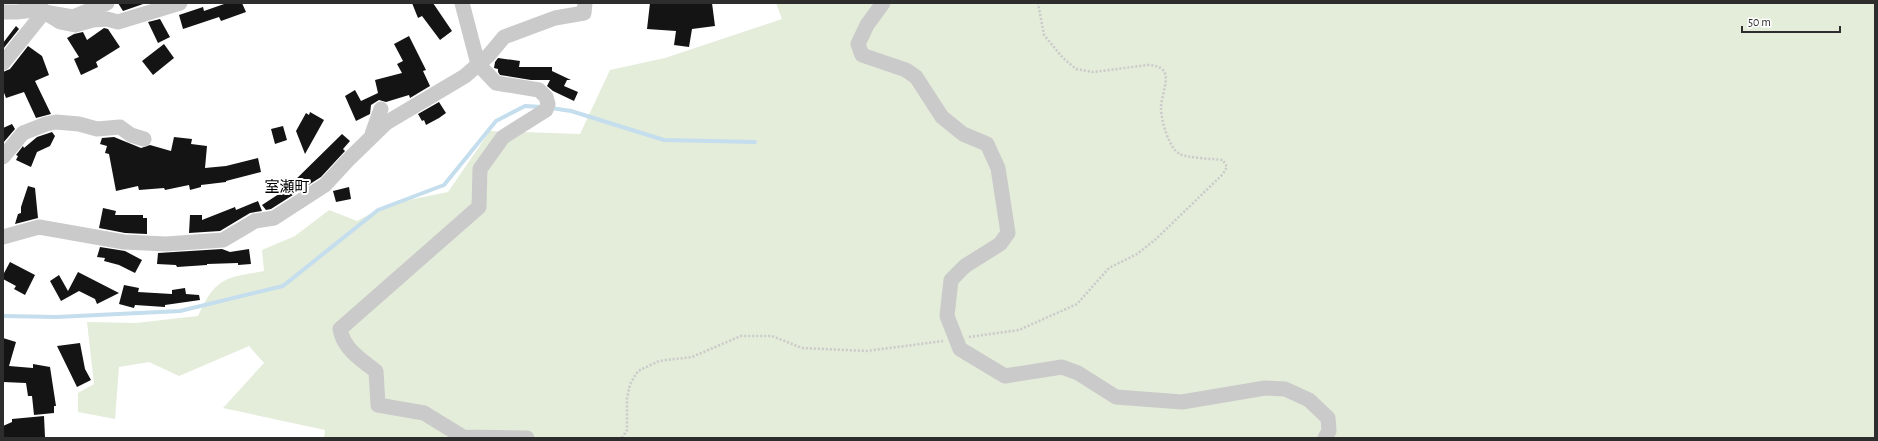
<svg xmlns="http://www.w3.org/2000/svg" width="1878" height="441" font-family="'Alegreya Sans','Noto Sans JP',sans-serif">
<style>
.green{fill:#e4ecda}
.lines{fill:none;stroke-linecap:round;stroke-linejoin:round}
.stream{stroke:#c4deed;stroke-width:4}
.building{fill:#141414}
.path{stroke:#cacaca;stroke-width:2.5;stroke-dasharray:2 2;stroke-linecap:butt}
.street{stroke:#cacaca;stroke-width:15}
.labels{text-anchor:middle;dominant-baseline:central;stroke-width:4;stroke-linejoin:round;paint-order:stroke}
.neighbourhood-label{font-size:15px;fill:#000;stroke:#fff}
</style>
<rect width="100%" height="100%" fill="#fff"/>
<path class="green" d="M 776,3 L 1875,3 L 1875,438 L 324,438 L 325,430 L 223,408 L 264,363 L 249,346 L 179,376 L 149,362 L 119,367 L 115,419 L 78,412 L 78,393 L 94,384 L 87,322 L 136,323 L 198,316 C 216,277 224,278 264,271 L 262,250 L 295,236 L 329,210 L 357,221 L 389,204 L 448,192 L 490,131 L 580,134 L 610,70 L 665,58 L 782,19 Z"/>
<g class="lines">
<g class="stream">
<polyline points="551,108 571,111 664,140 755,142"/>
<polyline points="3,316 57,317 180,311 283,286 378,210 444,185 496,121 525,106 542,107"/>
</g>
</g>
<g class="building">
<polygon points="118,3 146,3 123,11"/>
<polygon points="227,3 242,3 246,12 221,21 219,17 183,29 179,15 203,7 204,11"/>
<polygon points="412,3 433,3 452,31 440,40 422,16 418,18"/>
<polygon points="650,3 712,3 715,26 692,29 689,47 674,45 676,31 647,29"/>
<polygon points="160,19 170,37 158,43 148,22"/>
<polygon points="16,26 19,29 3,49 3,43"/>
<polygon points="104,28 108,29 120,47 96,62 98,67 81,75 74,59 79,57 67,38 74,34 83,32 87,40"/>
<polygon points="409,36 426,70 423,71 430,86 410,98 409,95 386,102 379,100 371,105 370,114 356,121 345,96 355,90 361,101 378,93 375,80 402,73 397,64 403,61 394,44"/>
<polygon points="164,44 174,58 153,75 142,61"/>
<polygon points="28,46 42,56 49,75 35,81 51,114 36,118 24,92 6,98 3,90 3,72 10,69"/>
<polygon points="498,58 520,61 519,67 552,67 552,71 571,80 567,80 564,86 578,92 574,101 553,91 547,86 550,80 531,80 500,75 498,72 498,69 494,68 495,62"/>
<polygon points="439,102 446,113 439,118 426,125 424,120 422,121 418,114"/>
<polygon points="310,112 324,120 305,154 296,131 306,113 309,115"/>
<polygon points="12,124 15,129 3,143 3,128"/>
<polygon points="283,126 287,140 275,144 271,129"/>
<polygon points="52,132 55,136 50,146 37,152 31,167 16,160 18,156 16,155 23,146 24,148 37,137"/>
<polygon points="342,134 350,141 343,149 345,151 321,177 271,209 266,210 262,205 285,190"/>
<polygon points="114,137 141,148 150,145 171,151 174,137 192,139 191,144 207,146 205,168 226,166 258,158 261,172 226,181 226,182 201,185 201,187 190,190 189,185 165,190 164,188 139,190 138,186 116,191 109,154 105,153 107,146 100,144 102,138"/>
<polygon points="28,186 35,188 38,218 15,224 18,214 21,213 21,207"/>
<polygon points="349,187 351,199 336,202 333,191"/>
<polygon points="258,201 262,211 250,213 220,231 189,233 190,215 202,215 202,220 235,207 236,210"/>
<polygon points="103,208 116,211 115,215 143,215 143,218 147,218 147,234 125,233 99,228"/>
<polygon points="100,247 125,251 142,260 135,273 119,265 104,261 105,258 97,257"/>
<polygon points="222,249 230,252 249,249 251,264 238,265 238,263 207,264 207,265 177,267 176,265 157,264 158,253"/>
<polygon points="10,262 35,275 25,295 14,289 16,286 3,279 3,275"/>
<polygon points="78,272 119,293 97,304 95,299 79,291 61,301 50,281 59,275 68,291"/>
<polygon points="124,285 139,288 138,292 172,294 172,290 185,288 186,294 199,295 200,300 165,305 165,307 135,305 134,308 119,304"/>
<polygon points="3,338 16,342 9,366 33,368 33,364 50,367 56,406 54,406 54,413 34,415 32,396 28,396 26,383 3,382"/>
<polygon points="80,343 85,369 91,380 77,387 57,346"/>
<polygon points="44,416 45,437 3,438 3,426 12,422 12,419"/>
</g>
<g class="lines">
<g class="path">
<path d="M 969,337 L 1019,330 L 1077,304 L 1109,268 L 1137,254 L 1156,239 L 1223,174 L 1227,167 L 1223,160 C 1214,159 1187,158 1180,154 C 1169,149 1161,120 1161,108 C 1161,91 1178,66 1148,65 L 1093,72 L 1076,69 L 1063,58 L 1044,35 L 1038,3"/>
<polyline points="622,438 627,430 627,399 630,384 638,371 659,361 692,357 741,336 772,336 802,348 867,351 943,341"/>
</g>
<g class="street">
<path d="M 462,3 L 478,64 L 496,83 L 539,90 L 546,97 L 548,104 L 546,110 L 503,137 L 480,169 L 479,207 L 340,329 C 343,348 361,360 376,371 L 378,405 L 424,413 L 463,437 L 527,438"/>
<polyline points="883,3 867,25 858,44 862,55 906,70 916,77 942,117 963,134 987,144 998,168 1008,233 1000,244 965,266 951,280 947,316 960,349 1005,376 1062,367 1078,373 1116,397 1182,402 1265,388 1285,389 1309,400 1328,418 1329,431 1325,438"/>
<polyline points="3,12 17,12 42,9 44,12 60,22 75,25 93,20 107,19 118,22 180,3"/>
<polyline points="3,63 44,12 73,17 107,3"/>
<polyline points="372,134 381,109"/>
<polyline points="3,157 23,133 46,124 56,122 79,124 97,129 120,127 131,135 144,139"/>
<polyline points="3,237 39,227 124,242 166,244 223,240 255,221 274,218 325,185 350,158 386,123 465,76 489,55 504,37 555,18 584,13 585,3"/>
</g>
</g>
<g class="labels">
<g class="neighbourhood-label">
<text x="287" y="187">室瀬町</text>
</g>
</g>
<rect width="1878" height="441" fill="none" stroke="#2d2d2d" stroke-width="8"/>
<path d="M1742 26v6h98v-6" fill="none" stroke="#2d2d2d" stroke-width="2"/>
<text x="1748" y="26" font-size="12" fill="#2d2d2d" stroke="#ffffff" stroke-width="3" paint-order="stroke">50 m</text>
</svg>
